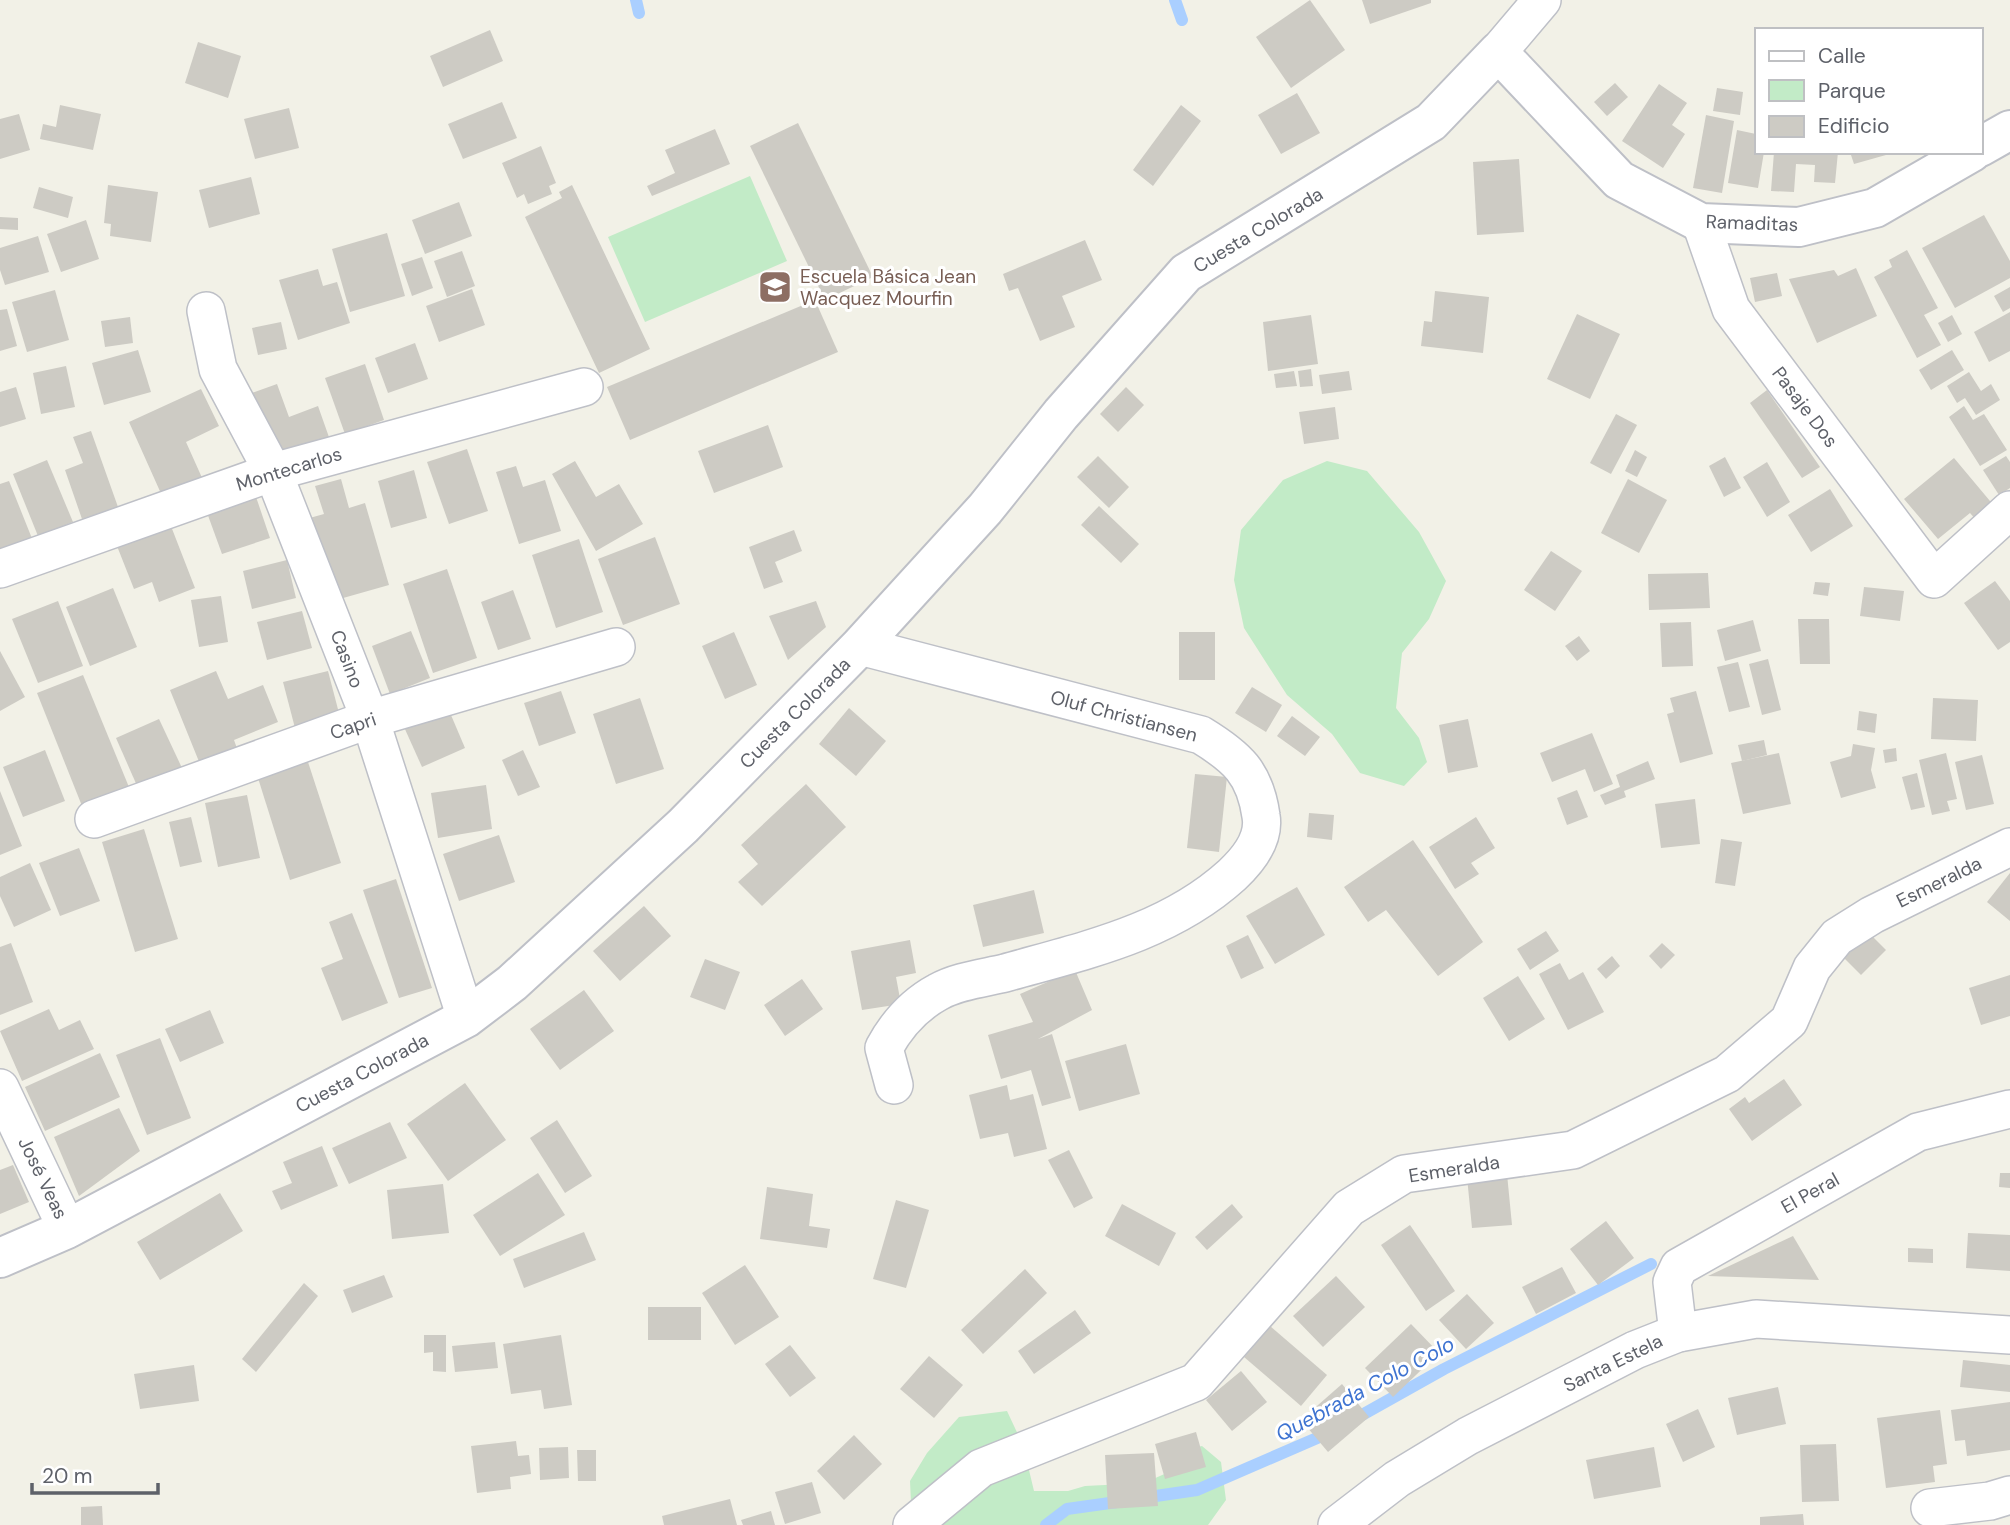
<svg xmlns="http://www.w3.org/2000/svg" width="2010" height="1525" font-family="'DM Sans',sans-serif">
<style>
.green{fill:#c2ebc7}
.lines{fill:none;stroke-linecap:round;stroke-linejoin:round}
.stream{stroke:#aacfff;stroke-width:12}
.building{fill:#cdcbc4}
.minor-casing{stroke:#bec0c7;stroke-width:40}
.tertiary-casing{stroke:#bec0c7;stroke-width:42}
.minor{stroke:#fff;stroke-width:37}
.tertiary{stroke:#fff;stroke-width:38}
.labels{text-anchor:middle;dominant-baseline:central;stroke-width:6;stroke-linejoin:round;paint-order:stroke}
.street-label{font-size:19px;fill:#5e6169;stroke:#fff}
.education-label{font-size:19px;fill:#785e54;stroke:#fff;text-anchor:start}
.water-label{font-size:21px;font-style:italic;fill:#3e73d1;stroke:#fff}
</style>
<rect width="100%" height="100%" fill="#f2f1e7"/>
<g class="green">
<polygon points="750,176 787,261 645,322 608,237"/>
<polygon points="1327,461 1367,471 1419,532 1446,581 1429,619 1402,653 1396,708 1419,738 1427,762 1404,786 1360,773 1332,734 1287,695 1244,628 1234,580 1241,530 1283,480"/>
<polygon points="1007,1411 1023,1445 1034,1491 1068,1491 1085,1486 1144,1483 1169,1472 1186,1450 1202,1446 1221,1462 1226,1500 1208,1525 912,1525 910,1481 927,1453 959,1417"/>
</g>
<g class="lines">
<g class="stream">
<polyline points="636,0 639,13"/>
<polyline points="1175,0 1182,20"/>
<polyline points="1353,1420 1444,1369 1651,1264"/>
<polyline points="1142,1498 1197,1490 1331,1432"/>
<polyline points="1046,1525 1067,1509 1124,1501"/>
</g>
</g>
<g class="building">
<polygon points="1310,0 1345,50 1291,88 1256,37"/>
<polygon points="1362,0 1431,0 1431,3 1370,24"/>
<polygon points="490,30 503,61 443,87 430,56"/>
<polygon points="198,42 241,56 228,98 185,83"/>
<polygon points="1615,83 1628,97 1607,116 1594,102"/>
<polygon points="1659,84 1687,103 1672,125 1685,134 1663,168 1622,141"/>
<polygon points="1717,88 1743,92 1740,115 1713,111"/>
<polygon points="1297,93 1320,133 1281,154 1258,115"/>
<polygon points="502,102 517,138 463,159 448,124"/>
<polygon points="60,105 101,114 93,150 40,139 43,124 56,127"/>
<polygon points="1181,105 1201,121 1153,186 1133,170"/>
<polygon points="289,108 299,148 255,159 244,119"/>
<polygon points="19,114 30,150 0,159 0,119"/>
<polygon points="1706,115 1734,121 1722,193 1693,188"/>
<polygon points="798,123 873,277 825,300 750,146"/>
<polygon points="715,129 730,164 652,196 647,186 675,173 665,150"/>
<polygon points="1737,130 1756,134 1756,152 1764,152 1758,188 1728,183"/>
<polygon points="541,146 556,183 549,186 552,194 528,204 524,194 517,198 502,163"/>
<polygon points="1774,152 1838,152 1835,183 1814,182 1815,165 1796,164 1794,192 1771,191"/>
<polygon points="1850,152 1893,152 1893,153 1854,164"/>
<polygon points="1519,159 1524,232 1477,235 1473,162"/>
<polygon points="251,177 260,214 209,228 199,190"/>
<polygon points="108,185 158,192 151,242 110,236 111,224 104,223"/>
<polygon points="572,185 650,349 599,373 525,217 562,198 559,192"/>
<polygon points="39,187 73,197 68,218 33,208"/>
<polygon points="459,202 472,236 425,254 412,220"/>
<polygon points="1984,215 2010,261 2010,278 1955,308 1922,248"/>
<polygon points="0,217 18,218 18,230 0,229"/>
<polygon points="86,220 99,259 61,272 47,234"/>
<polygon points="387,233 405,296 350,312 332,249"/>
<polygon points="38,236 49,272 5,285 0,270 0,248"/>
<polygon points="1085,240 1102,280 1062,296 1075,327 1040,341 1018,288 1009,291 1003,274"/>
<polygon points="1907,250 1938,308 1924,315 1941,345 1917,358 1874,277 1892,267 1889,260"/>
<polygon points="462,251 475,286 447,297 434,261"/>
<polygon points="422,257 433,288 412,296 401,264"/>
<polygon points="1856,268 1877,316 1817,343 1789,279 1834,270 1838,276"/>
<polygon points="318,269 323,286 337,282 350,323 298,340 279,280"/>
<polygon points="1777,273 1782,296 1755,302 1750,278"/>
<polygon points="2010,287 2010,308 2003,312 1994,296"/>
<polygon points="472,289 485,325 439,342 426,306"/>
<polygon points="55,290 69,340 27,352 12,302"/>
<polygon points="1435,291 1489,297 1483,353 1421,346 1424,321 1432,322"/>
<polygon points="815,300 838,352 630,440 607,387"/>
<polygon points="7,309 17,346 0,351 0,310"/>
<polygon points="2010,312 2010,351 1989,362 1974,332"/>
<polygon points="1577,314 1620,334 1590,399 1547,379"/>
<polygon points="1311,315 1318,364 1268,371 1263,322"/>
<polygon points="1952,315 1962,334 1948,342 1938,323"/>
<polygon points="130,317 133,343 105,347 101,321"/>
<polygon points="281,322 287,349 258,355 252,328"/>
<polygon points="415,343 428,379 388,393 375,358"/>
<polygon points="138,350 151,392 104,405 92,363"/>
<polygon points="1952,350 1964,370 1931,390 1919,370"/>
<polygon points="365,364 384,420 345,434 325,378"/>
<polygon points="66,366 75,407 41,414 33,373"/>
<polygon points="1311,369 1313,386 1300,387 1298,371"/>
<polygon points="1294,371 1297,386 1276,388 1274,374"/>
<polygon points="1349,371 1352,390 1322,394 1319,375"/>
<polygon points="1969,372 1981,391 1991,384 2000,400 1976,415 1965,398 1957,403 1947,386"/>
<polygon points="277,384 289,417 318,406 330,440 271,462 246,395"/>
<polygon points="16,387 26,419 0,427 0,392"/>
<polygon points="1126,387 1144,405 1118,432 1100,414"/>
<polygon points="201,389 219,426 186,442 203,480 163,498 129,422"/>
<polygon points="1767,390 1820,467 1802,478 1750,403"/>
<polygon points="1964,406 1973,420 1984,414 2007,450 1980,466 1949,417"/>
<polygon points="1335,407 1339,439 1304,444 1299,412"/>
<polygon points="1616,414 1637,425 1611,474 1590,463"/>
<polygon points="768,425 783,467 714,493 698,451"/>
<polygon points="91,431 118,507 82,519 65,470 83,463 73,437"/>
<polygon points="467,449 488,511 449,524 427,462"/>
<polygon points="1635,450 1647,457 1637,477 1625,471"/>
<polygon points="1098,456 1129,487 1109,508 1077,477"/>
<polygon points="2006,456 2010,462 2010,488 1999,495 1983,470"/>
<polygon points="1725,457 1741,488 1724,497 1709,466"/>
<polygon points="1954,458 1995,507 1978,522 1970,513 1938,539 1904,499"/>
<polygon points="47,460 73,522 38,536 13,474"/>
<polygon points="575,461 596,497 619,484 643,524 596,551 552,474"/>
<polygon points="1767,462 1790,502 1767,517 1743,477"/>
<polygon points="516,466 523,487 545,480 561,531 519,544 496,472"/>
<polygon points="414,470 427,518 391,528 378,481"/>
<polygon points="341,479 349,508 365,503 389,585 329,602 306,519 324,514 315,486"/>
<polygon points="1628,479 1667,500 1639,553 1601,533"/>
<polygon points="9,481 33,541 0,554 0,484"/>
<polygon points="1830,489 1853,526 1811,552 1788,515"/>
<polygon points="255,494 270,538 222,554 206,510"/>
<polygon points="1099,506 1139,544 1121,563 1081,525"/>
<polygon points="169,521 195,588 159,602 152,582 134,589 115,541"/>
<polygon points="794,530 802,551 775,562 783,582 764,589 749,547"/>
<polygon points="655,537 680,604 623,625 598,559"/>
<polygon points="579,539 603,612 556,628 532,555"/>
<polygon points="1551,551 1582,571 1555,611 1524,590"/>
<polygon points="287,560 296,598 252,609 243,571"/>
<polygon points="447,569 477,658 433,673 403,584"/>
<polygon points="1708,573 1710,608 1649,610 1648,574"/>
<polygon points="1995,581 2010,601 2010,642 1998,650 1964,603"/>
<polygon points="1815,582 1830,583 1828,596 1813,594"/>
<polygon points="1864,587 1904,591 1900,621 1860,616"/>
<polygon points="113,588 137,647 90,666 66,607"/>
<polygon points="513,590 531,639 498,650 481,602"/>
<polygon points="221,596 228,642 199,647 191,600"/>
<polygon points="58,601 83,666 38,683 12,619"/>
<polygon points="816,601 826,627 788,660 769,616"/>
<polygon points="302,611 312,648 267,660 257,622"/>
<polygon points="1798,619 1829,619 1830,664 1800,664"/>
<polygon points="1753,620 1761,651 1725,661 1717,630"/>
<polygon points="1691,622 1693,666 1662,667 1660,623"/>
<polygon points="411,631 430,678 390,694 372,646"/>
<polygon points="734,632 757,685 725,699 702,646"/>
<rect x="1179" y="632" width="36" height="48"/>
<polygon points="1579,636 1590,651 1577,661 1565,646"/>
<polygon points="0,651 25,697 0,711"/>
<polygon points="1768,659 1781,710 1762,715 1749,664"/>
<polygon points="1738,662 1750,707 1729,712 1717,667"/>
<polygon points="216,671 228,699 263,685 278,722 234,740 239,754 202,769 170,690"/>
<polygon points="328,671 340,717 295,728 283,682"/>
<polygon points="83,675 131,792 84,811 37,693"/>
<polygon points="1252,687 1282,705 1266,732 1235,713"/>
<polygon points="561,691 576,733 539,746 524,703"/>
<polygon points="1696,691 1713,754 1680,763 1667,714 1674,712 1670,698"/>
<polygon points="640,698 664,769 616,784 593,714"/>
<polygon points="1933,698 1978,700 1976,741 1931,739"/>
<polygon points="448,708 465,748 422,767 404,727"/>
<polygon points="849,708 886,741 856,776 819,744"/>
<polygon points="1859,711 1877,714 1875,733 1857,730"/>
<polygon points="1292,716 1320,737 1305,756 1277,736"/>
<polygon points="159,719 182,768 138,788 116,738"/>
<polygon points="1468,719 1478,767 1448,773 1439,725"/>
<polygon points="1592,733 1613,784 1594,792 1585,769 1552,782 1540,753"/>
<polygon points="1764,740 1767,755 1742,761 1738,745"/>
<polygon points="1853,744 1875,748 1871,770 1876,788 1841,798 1830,762 1851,756"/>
<polygon points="1896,748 1897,761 1885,763 1883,750"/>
<polygon points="45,750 65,801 23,817 3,767"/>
<polygon points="523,750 540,787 518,796 502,760"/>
<polygon points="1779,753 1791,804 1743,814 1731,763"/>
<polygon points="1946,753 1957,799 1947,801 1950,811 1932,815 1919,760"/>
<polygon points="1982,755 1994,804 1966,810 1955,762"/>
<polygon points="1648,761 1655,779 1624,791 1626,797 1605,805 1600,795 1620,787 1616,775"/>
<polygon points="308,762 341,863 290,880 258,778"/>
<polygon points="1917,773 1925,807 1911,810 1902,777"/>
<polygon points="1195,774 1227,777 1219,852 1187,848"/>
<polygon points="806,784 846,827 762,906 738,882 758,864 741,845"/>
<polygon points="486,785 492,829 438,838 431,793"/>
<polygon points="1577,790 1588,817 1567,825 1557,798"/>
<polygon points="0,791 22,846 0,855"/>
<polygon points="247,795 260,858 218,867 205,803"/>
<polygon points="1695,799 1700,844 1661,848 1655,804"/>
<polygon points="1309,813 1334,815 1332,840 1307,837"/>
<polygon points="191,817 202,862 180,867 169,822"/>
<polygon points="1476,817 1495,848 1471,863 1479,874 1455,889 1429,847"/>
<polygon points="144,829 178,939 135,952 102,842"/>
<polygon points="499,835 515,882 459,901 443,854"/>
<polygon points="1721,839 1742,842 1735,886 1715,883"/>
<polygon points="1413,840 1483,942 1438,976 1386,910 1368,922 1344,887"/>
<polygon points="79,848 100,901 60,916 39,863"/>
<polygon points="30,863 51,910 14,927 0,896 0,877"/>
<polygon points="2010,873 2010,921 1987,902"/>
<polygon points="396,879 432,988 399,998 363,890"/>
<polygon points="1297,887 1325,935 1275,964 1246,916"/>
<polygon points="1034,890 1044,933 983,947 973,905"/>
<polygon points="644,906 671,936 620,981 593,951"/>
<polygon points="352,913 388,1003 342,1021 321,968 343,959 329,922"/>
<polygon points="1546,931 1559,951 1530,970 1517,949"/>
<polygon points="1869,933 1886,950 1861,975 1844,958"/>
<polygon points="1248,935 1264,968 1241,979 1226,946"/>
<polygon points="910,940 916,973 896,977 901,1004 862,1010 851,951"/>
<polygon points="11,943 33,1002 0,1015 0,947"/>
<polygon points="1662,943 1675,955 1661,969 1649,956"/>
<polygon points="1612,956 1620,966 1606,979 1597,969"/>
<polygon points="705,959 740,972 725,1010 690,997"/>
<polygon points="1560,963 1569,980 1583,972 1604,1012 1568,1030 1539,974"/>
<polygon points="1075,970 1092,1010 1038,1039 1052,1034 1071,1098 1042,1106 1031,1070 1001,1079 988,1035 1033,1022 1020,994"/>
<polygon points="2010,975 2010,1016 1981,1025 1969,988"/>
<polygon points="1518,976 1545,1019 1509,1041 1483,998"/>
<polygon points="802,979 823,1009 785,1036 764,1005"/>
<polygon points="584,990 614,1031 560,1070 530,1029"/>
<polygon points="49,1009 59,1030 80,1020 94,1049 22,1081 0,1031"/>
<polygon points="210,1010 224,1043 180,1062 165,1029"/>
<polygon points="160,1038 191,1118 147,1135 116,1055"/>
<polygon points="1126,1044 1140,1094 1079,1111 1065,1061"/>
<polygon points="100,1053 120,1097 45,1131 25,1087"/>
<polygon points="1784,1079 1802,1105 1752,1141 1729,1109 1745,1097 1749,1103"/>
<polygon points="465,1083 506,1140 448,1181 407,1124"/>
<polygon points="1007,1085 1010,1100 1033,1094 1047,1149 1014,1157 1008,1133 980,1139 969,1095"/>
<polygon points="119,1108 140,1151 79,1196 54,1137"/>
<polygon points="557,1120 592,1176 565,1193 530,1138"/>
<polygon points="390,1122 407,1158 349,1184 332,1148"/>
<polygon points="322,1146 338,1186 281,1210 272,1191 292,1183 283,1162"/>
<polygon points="1069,1150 1093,1198 1074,1208 1048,1160"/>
<polygon points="13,1165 29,1202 0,1214 0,1170"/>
<polygon points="538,1173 565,1215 500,1256 473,1215"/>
<polygon points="2000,1173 2010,1173 2010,1188 1999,1187"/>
<polygon points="1507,1174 1512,1225 1472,1228 1467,1177"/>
<polygon points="443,1184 449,1233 392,1239 387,1190"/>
<polygon points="767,1187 813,1194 809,1226 830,1229 827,1248 760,1239"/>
<polygon points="220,1193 243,1231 160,1280 137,1242"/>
<polygon points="896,1200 929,1210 906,1288 873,1279"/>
<polygon points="1122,1204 1176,1233 1159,1266 1105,1236"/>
<polygon points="1232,1204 1243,1217 1207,1250 1195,1237"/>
<polygon points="1606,1221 1634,1258 1598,1285 1570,1249"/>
<polygon points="1410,1225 1455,1291 1426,1311 1381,1245"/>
<polygon points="584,1232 596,1260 524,1288 513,1259"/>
<polygon points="1968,1233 2010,1235 2010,1271 1966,1268"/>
<polygon points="1793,1236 1819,1280 1708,1276"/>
<polygon points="1908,1248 1933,1249 1933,1263 1908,1262"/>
<polygon points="745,1265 779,1317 735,1345 702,1293"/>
<polygon points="1562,1267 1576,1293 1536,1314 1522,1287"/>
<polygon points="1025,1269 1047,1293 983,1354 961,1330"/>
<polygon points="384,1275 393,1297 352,1313 343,1290"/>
<polygon points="1336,1276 1365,1307 1323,1347 1293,1316"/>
<polygon points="304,1283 318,1296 256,1372 242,1359"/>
<polygon points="1467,1294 1494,1323 1466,1349 1439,1320"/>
<rect x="648" y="1307" width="53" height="33"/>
<polygon points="1075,1310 1091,1333 1034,1374 1018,1351"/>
<polygon points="1411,1324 1439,1353 1393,1397 1365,1368"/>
<polygon points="1270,1326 1327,1375 1301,1406 1244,1357"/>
<polygon points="424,1335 446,1335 446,1372 433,1371 433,1352 424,1353"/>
<polygon points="561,1335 572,1405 544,1409 541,1390 511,1394 503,1344"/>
<polygon points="495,1342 498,1368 455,1372 452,1346"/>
<polygon points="790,1345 816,1378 790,1397 765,1364"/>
<polygon points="929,1356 963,1385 934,1418 900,1389"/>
<polygon points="1963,1360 2010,1365 2010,1392 1960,1387"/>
<polygon points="194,1365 199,1401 140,1409 134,1374"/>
<polygon points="1241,1371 1267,1402 1232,1431 1206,1400"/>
<polygon points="1342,1384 1369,1417 1328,1452 1301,1420"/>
<polygon points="1778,1387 1786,1424 1737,1435 1728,1398"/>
<polygon points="2010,1402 2010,1450 1967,1456 1965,1440 1955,1441 1951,1410"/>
<polygon points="1698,1409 1715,1447 1683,1462 1666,1424"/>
<polygon points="1940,1410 1947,1464 1933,1466 1935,1482 1886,1488 1877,1418"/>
<polygon points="1196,1432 1206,1467 1165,1479 1155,1444"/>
<polygon points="854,1435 882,1464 844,1500 817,1471"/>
<polygon points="516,1441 518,1456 529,1455 531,1474 510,1477 511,1489 477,1493 471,1446"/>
<polygon points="1836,1444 1839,1501 1802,1502 1800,1445"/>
<polygon points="568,1447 569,1478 540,1480 539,1448"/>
<polygon points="1654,1447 1661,1487 1594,1499 1586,1460"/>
<polygon points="577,1450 596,1450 596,1481 578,1481"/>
<polygon points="1154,1453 1158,1506 1108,1509 1105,1455"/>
<polygon points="812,1482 821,1513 785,1524 775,1492"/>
<polygon points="730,1499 737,1525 664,1525 662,1516"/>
<polygon points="102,1506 103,1525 81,1525 81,1507"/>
<polygon points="771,1511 775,1525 743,1525 741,1520"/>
<polygon points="1803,1514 1804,1525 1760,1525 1760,1517"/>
</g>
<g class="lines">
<defs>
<g id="minor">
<polyline points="1498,52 1542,0"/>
<polyline points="1701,223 1731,309 1934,579 2010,510"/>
<polyline points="206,311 218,369 273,472 370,719 466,1018"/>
<polyline points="0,569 273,472 584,387"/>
<path d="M 860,646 L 1201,735 C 1237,757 1255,773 1261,816 C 1265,839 1248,860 1232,875 C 1168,933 1086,950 1005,973 C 984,978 957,981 938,992 C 914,1005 897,1024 884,1048 L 894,1085"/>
<polyline points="94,819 370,719 616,647"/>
<polyline points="0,1088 67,1229"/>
<polyline points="1678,1333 1672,1282 1679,1267 1918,1132 2010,1109"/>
<polyline points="1930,1508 1990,1501 2010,1495"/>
<polyline points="912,1525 981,1468 1196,1382 1349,1208 1404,1174 1573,1150 1727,1074 1789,1021 1812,968 1837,937 1872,915 2010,847"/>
<polyline points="1337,1525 1397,1479 1468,1436 1635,1350 1678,1333 1756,1319 2010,1335"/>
</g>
<g id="tertiary">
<polyline points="1980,147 2010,130"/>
<polyline points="0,1258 67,1229 466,1018 512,983 683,826 860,646 985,509 1061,414 1186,273 1431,122 1498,52 1619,180 1701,223 1799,227 1875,208 1972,152"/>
</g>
</defs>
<use href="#minor" class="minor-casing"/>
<use href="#tertiary" class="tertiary-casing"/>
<use href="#minor" class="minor"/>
<use href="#tertiary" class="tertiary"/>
</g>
<defs>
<symbol id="school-square" viewBox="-11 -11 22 22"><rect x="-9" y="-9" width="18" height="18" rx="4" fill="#8d6e63" stroke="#fff"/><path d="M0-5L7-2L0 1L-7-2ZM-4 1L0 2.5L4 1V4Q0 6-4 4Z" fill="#fff"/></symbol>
</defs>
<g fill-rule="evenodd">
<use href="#school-square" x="756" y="268" width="38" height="38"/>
</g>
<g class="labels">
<g class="street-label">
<text transform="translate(1752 223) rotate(2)">Ramaditas</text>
<text transform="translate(1258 230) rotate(-31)">Cuesta Colorada</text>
<text transform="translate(1805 407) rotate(53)">Pasaje Dos</text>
<text transform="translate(289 469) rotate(-17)">Montecarlos</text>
<text transform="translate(347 659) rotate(69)">Casino</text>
<text transform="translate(795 713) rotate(-45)">Cuesta Colorada</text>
<text transform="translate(1124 716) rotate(15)">Oluf Christiansen</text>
<text transform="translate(353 726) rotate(-19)">Capri</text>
<text transform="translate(1939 882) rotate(-26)">Esmeralda</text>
<text transform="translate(362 1073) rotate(-28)">Cuesta Colorada</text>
<text transform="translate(1454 1169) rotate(-9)">Esmeralda</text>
<text transform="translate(43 1178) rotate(64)">José Veas</text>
<text transform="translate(1810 1193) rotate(-29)">El Peral</text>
<text transform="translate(1613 1363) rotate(-26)">Santa Estela</text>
</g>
<g class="education-label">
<text x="800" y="276">Escuela Básica Jean<tspan x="800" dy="22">Wacquez Mourfin</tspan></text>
</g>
<g class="water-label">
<text transform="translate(1365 1389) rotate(-28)">Quebrada Colo Colo</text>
</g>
</g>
<rect x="1755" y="28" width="228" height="126" fill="#ffffff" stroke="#bfc0c3" stroke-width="2"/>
<rect x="1769" y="51" width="35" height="10" fill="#ffffff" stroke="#bfc0c3" stroke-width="2"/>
<text x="1818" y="63" font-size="21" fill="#5e6169">Calle</text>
<rect x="1769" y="80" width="35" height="21" fill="#c2ebc7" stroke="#bfc0c3" stroke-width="2"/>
<text x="1818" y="98" font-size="21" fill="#5e6169">Parque</text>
<rect x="1769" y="116" width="35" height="21" fill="#cdcbc4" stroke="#bfc0c3" stroke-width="2"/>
<text x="1818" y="133" font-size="21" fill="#5e6169">Edificio</text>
<path d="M32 1483v10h126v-10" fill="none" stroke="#5e6169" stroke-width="3.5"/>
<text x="42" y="1483" font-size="21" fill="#5e6169" stroke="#ffffff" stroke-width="5" paint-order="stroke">20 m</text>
</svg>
